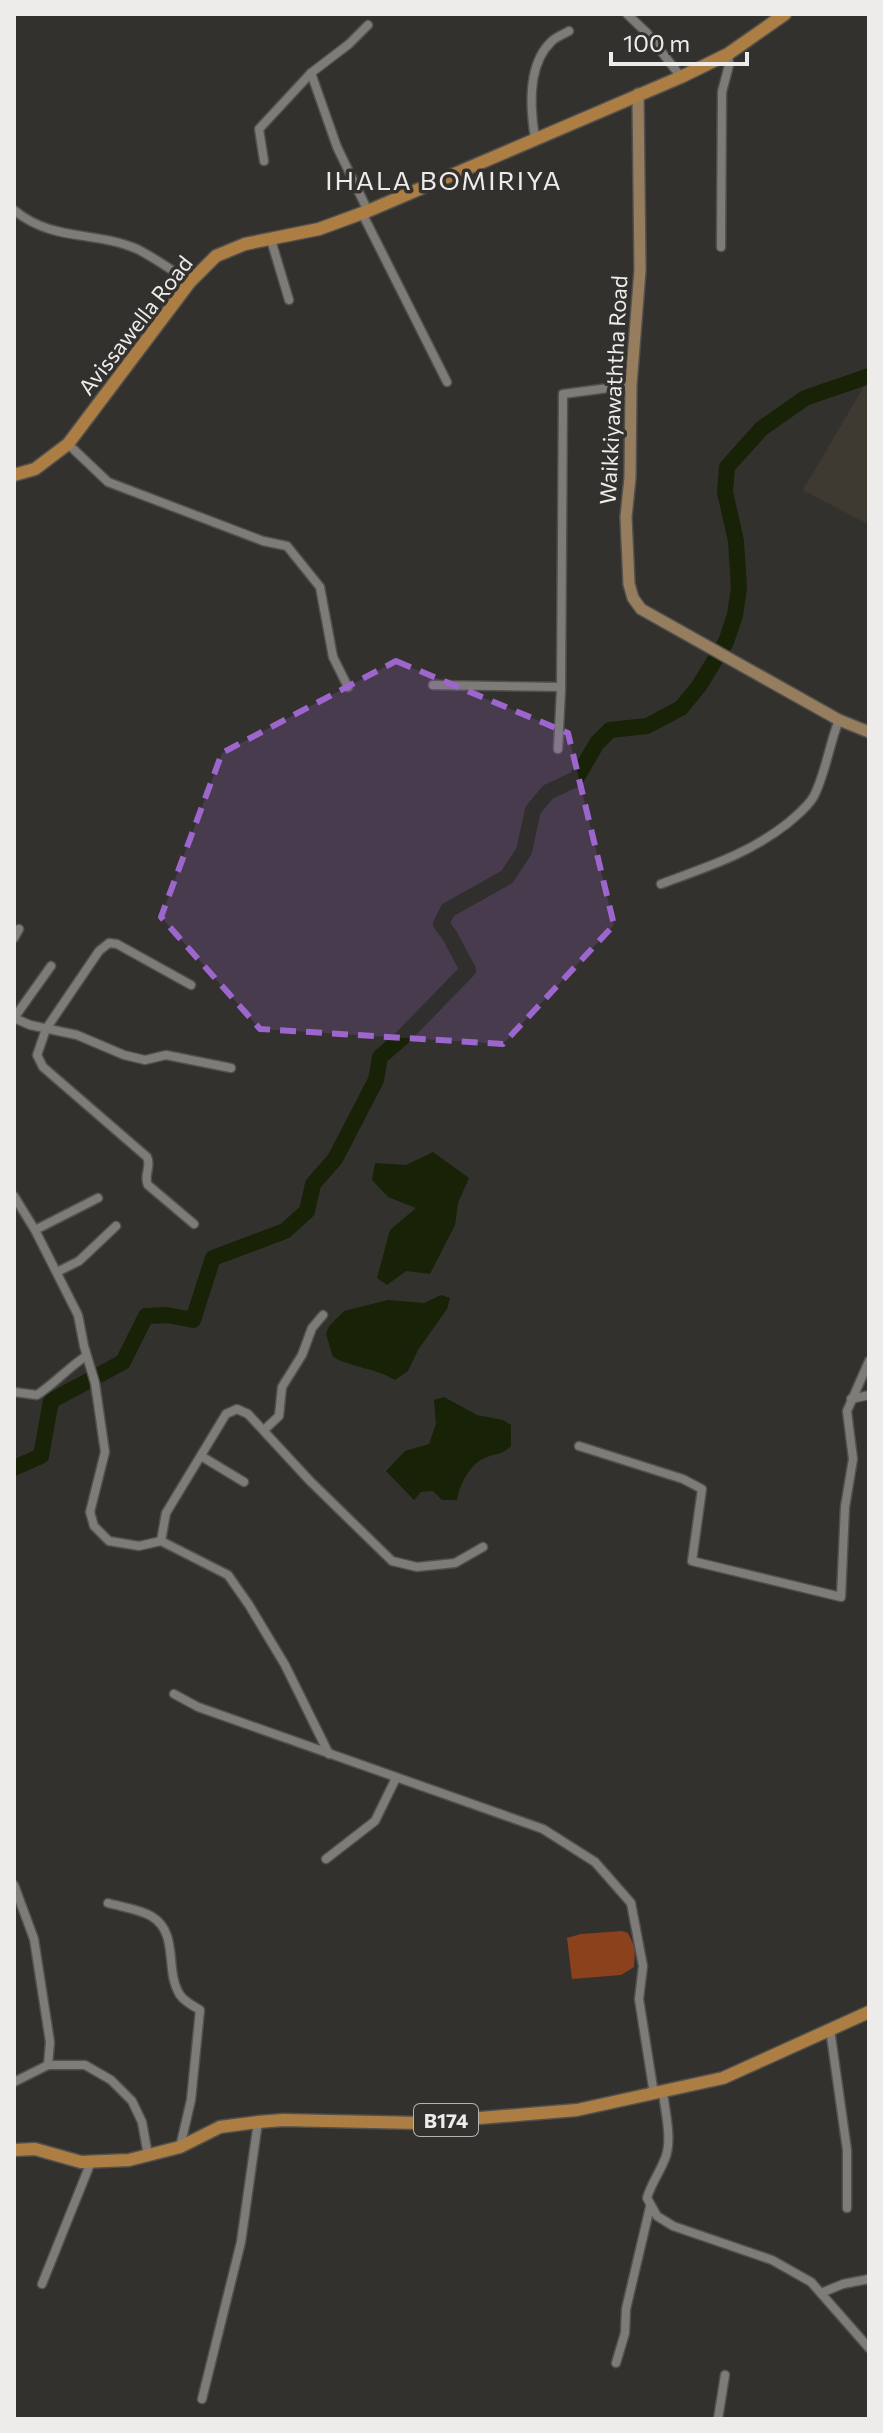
<svg xmlns="http://www.w3.org/2000/svg" width="883" height="2433" font-family="Commissioner,sans-serif">
<style>
.built{fill:#3f3a31}
.green{fill:#8b411c}
.water{fill:#172206}
.lines{fill:none;stroke-linecap:round;stroke-linejoin:round}
.river{stroke:#172206;stroke-width:16}
.street-casing{stroke:#52504d;stroke-width:11}
.secondary-casing{stroke:#52504d;stroke-width:14}
.primary-casing{stroke:#52504d;stroke-width:15}
.street{stroke:#7e7c78;stroke-width:8}
.secondary{stroke:#967d5e;stroke-width:11}
.primary{stroke:#ad7e43;stroke-width:12}
.marked{fill:#9d66cc;fill-opacity:0.2;stroke:#9d66cc;stroke-width:6;stroke-dasharray:16 10;stroke-linejoin:round}
.labels{text-anchor:middle;dominant-baseline:central;stroke-width:7;stroke-linejoin:round;paint-order:stroke}
.shield{fill:#33312e;stroke:#b5b4b2;stroke-width:2}
.shield-label{font-size:20px;font-weight:bold;fill:#edecea}
.street-label{font-size:22px;fill:#edecea;stroke:#33312e}
.quarter-label{font-size:26px;letter-spacing:2px;fill:#edecea;stroke:#33312e}
</style>
<rect width="100%" height="100%" fill="#33312e"/>
<polygon class="built" points="866,383 869,384 869,525 803,490"/>
<polygon class="green" points="622,1931 628,1933 635,1948 634,1967 621,1975 572,1979 567,1938 581,1934"/>
<g class="water">
<polygon points="433,1152 469,1178 458,1203 455,1225 430,1274 406,1271 387,1285 377,1278 390,1230 416,1208 388,1197 372,1180 375,1163 406,1165"/>
<path d="M 441,1295 L 450,1298 L 447,1309 L 418,1350 L 408,1371 L 395,1380 C 376,1368 353,1368 333,1357 L 326,1334 L 329,1326 L 344,1311 L 388,1300 L 424,1303 Z"/>
<path d="M 444,1397 L 477,1415 L 503,1420 L 511,1425 L 511,1446 C 503,1454 498,1453 487,1457 C 471,1462 459,1485 457,1500 L 442,1500 L 433,1491 L 421,1492 L 414,1500 L 386,1471 L 405,1451 L 429,1444 L 436,1424 L 434,1400 Z"/>
</g>
<g class="lines">
<polyline class="river" points="14,1468 41,1456 51,1401 123,1362 146,1316 167,1315 193,1320 213,1258 285,1231 307,1211 313,1184 335,1159 376,1080 380,1057 402,1038 468,970 450,936 441,924 448,910 507,877 524,851 533,810 548,792 576,779 597,743 610,730 647,726 681,708 699,686 726,642 735,615 739,588 736,541 725,492 727,467 761,429 805,398 869,376"/>
<defs>
<g id="street">
<polyline points="627,14 647,33 681,77"/>
<polyline points="311,73 337,147 368,211"/>
<path d="M 535,138 C 530,108 527,64 552,41 C 556,37 564,34 569,31"/>
<polyline points="264,161 259,129 311,73 349,44 368,25"/>
<path d="M 14,210 C 52,242 97,231 137,249 C 155,258 173,271 190,282"/>
<polyline points="362,213 447,382"/>
<polyline points="271,240 289,300"/>
<polyline points="721,247 722,92 729,65 728,54"/>
<polyline points="68,444 108,482 263,541 287,546 320,587 333,657 348,687"/>
<polyline points="433,685 561,687"/>
<polyline points="558,749 561,690 563,394 631,385"/>
<path d="M 661,884 C 709,866 747,855 788,823 C 797,815 808,807 814,796 C 826,772 829,745 839,720"/>
<polyline points="14,938 19,929"/>
<polyline points="51,966 14,1018 30,1025 77,1035 124,1055 145,1060 166,1055 231,1068"/>
<path d="M 191,985 L 117,944 L 109,943 L 99,951 L 46,1029 L 37,1055 L 43,1067 L 147,1157 C 152,1166 143,1176 148,1185 L 194,1224"/>
<polyline points="14,1196 35,1230 78,1315 84,1346 95,1383 105,1452 90,1512 94,1526 109,1541 139,1546 161,1541"/>
<polyline points="35,1230 98,1198"/>
<polyline points="57,1272 79,1261 116,1226"/>
<path d="M 14,1392 L 37,1395 C 55,1383 68,1368 86,1356"/>
<polyline points="851,1399 869,1395"/>
<polyline points="264,1430 279,1416 282,1387 302,1355 312,1328 323,1315"/>
<polyline points="579,1446 683,1479 702,1489 692,1561 841,1597 845,1507 853,1459 847,1411 869,1361"/>
<polyline points="201,1456 244,1482"/>
<polyline points="174,1694 198,1707 543,1829 595,1862 631,1903 643,1966 639,1999 654,2094"/>
<polyline points="329,1754 285,1665 249,1605 228,1575 161,1541 166,1513 226,1414 237,1409 248,1414 310,1481 392,1561 417,1567 455,1563 483,1547"/>
<polyline points="326,1859 375,1821 396,1778"/>
<polyline points="14,1885 34,1939 50,2042 48,2065"/>
<path d="M 108,1903 C 122,1907 139,1909 151,1916 C 180,1933 164,1970 180,1995 C 184,2001 193,2006 200,2010 L 191,2100 L 180,2147"/>
<polyline points="830,2029 847,2150 847,2208"/>
<polyline points="14,2082 48,2065 85,2065 111,2080 132,2101 142,2122 148,2155"/>
<path d="M 663,2092 C 665,2112 672,2137 666,2156 C 661,2171 651,2183 647,2198 L 657,2216 L 673,2226 L 772,2260 L 811,2282 L 869,2348"/>
<polyline points="42,2284 91,2162"/>
<polyline points="821,2293 843,2284 869,2279"/>
<polyline points="616,2363 625,2333 626,2309 650,2207"/>
<polyline points="202,2399 241,2242 258,2122"/>
<polyline points="718,2419 725,2375"/>
</g>
<polyline id="secondary" points="638,94 640,270 631,385 630,478 626,517 629,584 633,598 641,609 839,720 869,732"/>
<g id="primary">
<polyline points="14,475 35,469 68,444 190,282 216,256 245,244 319,229 368,211 681,77 728,54 785,14"/>
<polyline points="14,2150 35,2149 81,2162 129,2160 180,2147 220,2127 258,2122 283,2120 419,2123 577,2110 723,2078 869,2012"/>
</g>
</defs>
<use href="#street" class="street-casing"/>
<use href="#secondary" class="secondary-casing"/>
<use href="#primary" class="primary-casing"/>
<use href="#street" class="street"/>
<use href="#secondary" class="secondary"/>
<use href="#primary" class="primary"/>
</g>
<path class="marked" d="M 396,661 L 568,733 L 614,925 L 503,1044 L 260,1029 L 161,917 L 222,753 Z"/>
<g class="labels">
<rect class="shield" x="414" y="2104" width="64" height="32" rx="6"/>
<g class="shield-label">
<text x="446" y="2120">B174</text>
</g>
<g class="street-label">
<text transform="translate(135 325) rotate(-52)">Avissawella Road</text>
<text transform="translate(613 390) rotate(-87)">Waikkiyawaththa Road</text>
</g>
<g class="quarter-label">
<text x="444" y="179">IHALA BOMIRIYA</text>
</g>
</g>
<rect width="883" height="2433" fill="none" stroke="#edecea" stroke-width="32"/>
<path d="M611 52v12h136v-12" fill="none" stroke="#edecea" stroke-width="4"/>
<text x="623" y="52" font-size="24" fill="#edecea" stroke="#33312e" stroke-width="6" paint-order="stroke">100 m</text>
</svg>
